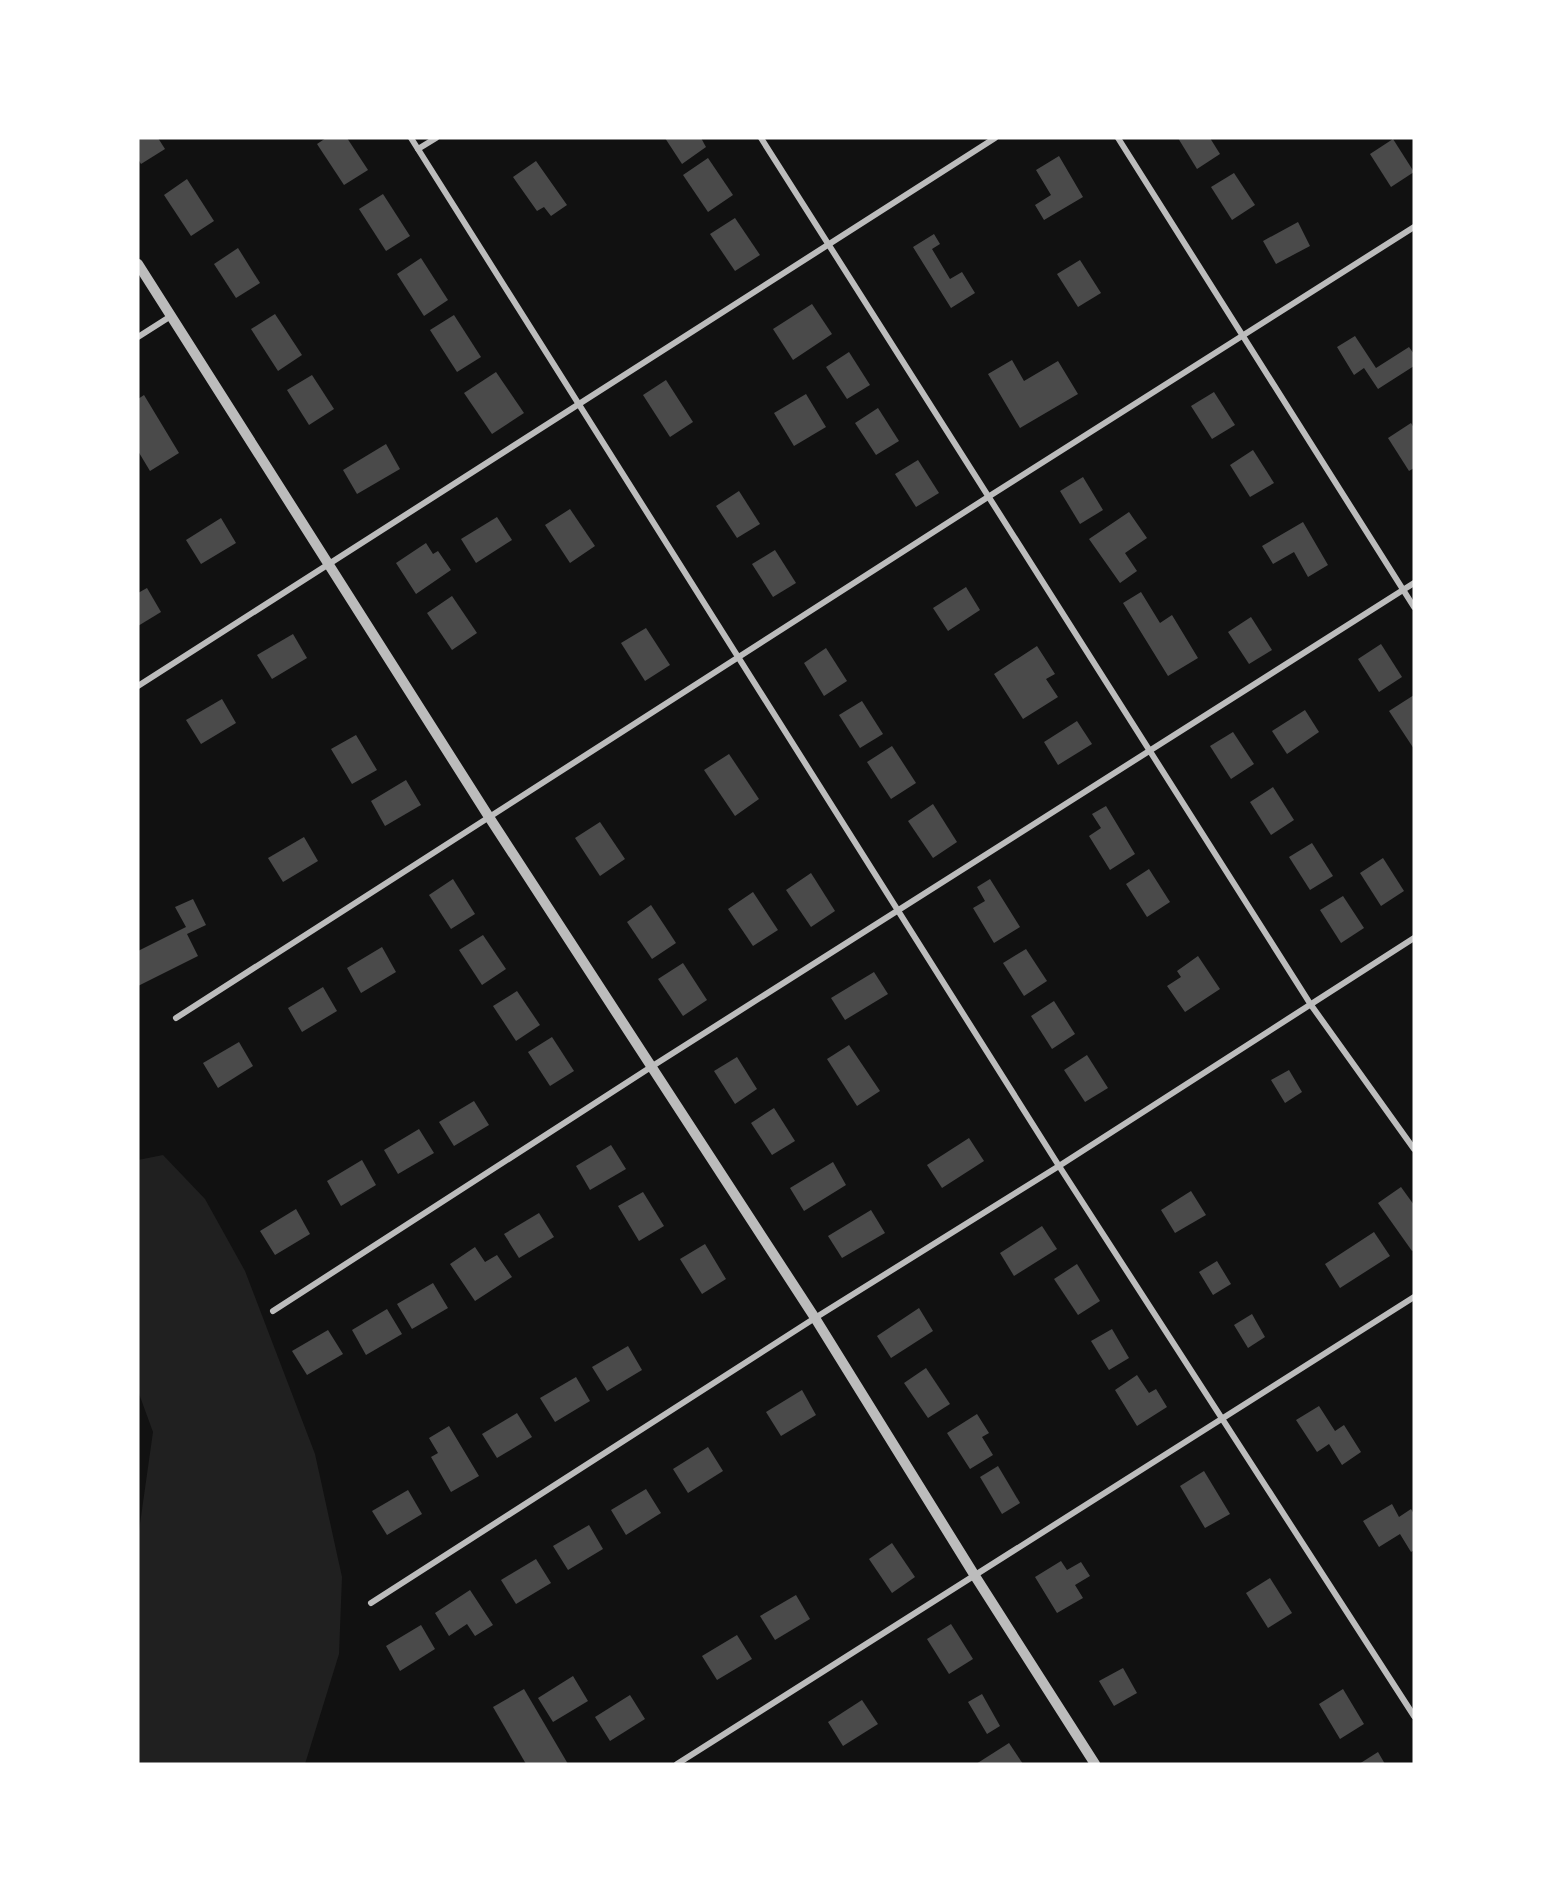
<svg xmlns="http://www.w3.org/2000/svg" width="1552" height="1902" font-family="'Roboto Condensed',sans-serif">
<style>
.green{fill:#202020}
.building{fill:#4a4a4a}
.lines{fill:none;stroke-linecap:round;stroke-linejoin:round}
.minor{stroke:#bcbcbc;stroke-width:6}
.tertiary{stroke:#bcbcbc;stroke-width:10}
</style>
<rect width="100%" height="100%" fill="#111"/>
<polygon class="green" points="163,1155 205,1199 245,1271 315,1454 342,1577 339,1654 305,1764 138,1764 138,1538 153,1432 138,1391 138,1160"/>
<g class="building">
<polygon points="138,138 158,138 165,149 141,164 138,159"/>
<polygon points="326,138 347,138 368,170 344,185 317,144"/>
<polygon points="665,138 701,138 706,147 682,164"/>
<polygon points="1178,138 1210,138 1220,154 1197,169"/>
<polygon points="1393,139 1414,172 1391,187 1370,154"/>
<polygon points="1059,156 1083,197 1044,220 1035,205 1051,195 1036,170"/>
<polygon points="708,158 733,195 708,212 683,175"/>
<polygon points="536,161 567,205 551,216 544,207 537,211 513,177"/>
<polygon points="1234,173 1255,205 1232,220 1211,187"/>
<polygon points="187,179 214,221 191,236 164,195"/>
<polygon points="383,194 410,236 386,251 359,209"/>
<polygon points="735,218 760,255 735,271 710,234"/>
<polygon points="1298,222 1310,246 1276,264 1263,241"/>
<polygon points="934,234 940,244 932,249 950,279 962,272 975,293 951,308 913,247"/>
<polygon points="238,248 260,283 236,298 214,264"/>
<polygon points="421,258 448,300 424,316 397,274"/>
<polygon points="1080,260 1101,293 1078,307 1057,274"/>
<polygon points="812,304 832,334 793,360 773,329"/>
<polygon points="275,314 302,355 278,371 251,329"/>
<polygon points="454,315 481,357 457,372 430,330"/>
<polygon points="1355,336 1376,368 1409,347 1414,354 1414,366 1378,389 1364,368 1354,375 1337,347"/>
<polygon points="849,352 870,385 847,399 826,367"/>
<polygon points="1012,360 1024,381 1058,361 1078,394 1020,428 988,374"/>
<polygon points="496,372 524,413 492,434 464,393"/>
<polygon points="312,375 334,409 309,425 287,390"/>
<polygon points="666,380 693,422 670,437 643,395"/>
<polygon points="1214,392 1235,425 1212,439 1191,406"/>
<polygon points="806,394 826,427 794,446 774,413"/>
<polygon points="144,395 179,453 150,471 138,451 138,399"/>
<polygon points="878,408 899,441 876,455 855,423"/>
<polygon points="1411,423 1414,428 1414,468 1409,471 1388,438"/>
<polygon points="386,444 400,469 357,494 343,470"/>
<polygon points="1253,450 1274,483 1250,497 1230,465"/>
<polygon points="918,460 939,493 916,507 895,474"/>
<polygon points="1083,477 1103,510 1080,524 1060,491"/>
<polygon points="739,491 760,524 737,538 716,506"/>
<polygon points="570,509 595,546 570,563 545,525"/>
<polygon points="1129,512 1147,538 1125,553 1137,571 1120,583 1089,539"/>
<polygon points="497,517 512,540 476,563 461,539"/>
<polygon points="221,518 236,543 201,564 186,540"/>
<polygon points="1303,522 1328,565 1308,577 1294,552 1273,564 1262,546"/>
<polygon points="426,543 433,554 438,551 451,570 416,594 396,563"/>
<polygon points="775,550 796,583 773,597 752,564"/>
<polygon points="966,587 980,610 948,631 933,608"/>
<polygon points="147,588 161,612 138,626 138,593"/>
<polygon points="1141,592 1160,623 1172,615 1198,658 1168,676 1123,603"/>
<polygon points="452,596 477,633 452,650 427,613"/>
<polygon points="1251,617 1272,650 1249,664 1228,632"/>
<polygon points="646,628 670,665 645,681 621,643"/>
<polygon points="293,634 307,658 272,679 257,655"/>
<polygon points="1381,644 1402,677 1379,692 1358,659"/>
<polygon points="1037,646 1055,674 1046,679 1058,697 1023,719 994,674"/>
<polygon points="826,648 847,681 824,696 804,663"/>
<polygon points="1414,695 1414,749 1389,711"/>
<polygon points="222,699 236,723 201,744 186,720"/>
<polygon points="862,701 883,734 860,748 839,715"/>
<polygon points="1305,710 1319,732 1287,754 1272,731"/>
<polygon points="1077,721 1092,744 1058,765 1044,742"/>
<polygon points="1233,732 1254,764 1231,779 1210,746"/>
<polygon points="356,735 377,770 352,784 331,749"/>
<polygon points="892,746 916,783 891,799 867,762"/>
<polygon points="729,754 759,799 735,816 704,770"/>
<polygon points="406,780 421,805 385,826 371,801"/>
<polygon points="1273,787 1294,820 1271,835 1250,802"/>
<polygon points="933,804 957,842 933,858 908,821"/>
<polygon points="1106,806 1135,854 1110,870 1089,836 1101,828 1092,814"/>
<polygon points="600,822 625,859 600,876 575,838"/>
<polygon points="304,837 318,861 283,882 268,858"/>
<polygon points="1312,843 1333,876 1310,890 1289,857"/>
<polygon points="1383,858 1404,891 1381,906 1360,873"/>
<polygon points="1149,869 1170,902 1147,917 1126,884"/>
<polygon points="811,873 835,911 811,927 786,890"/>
<polygon points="453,879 475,914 451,929 429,895"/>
<polygon points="990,879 1020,927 994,943 973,908 985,901 977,887"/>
<polygon points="753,892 778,930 753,946 728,909"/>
<polygon points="1343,896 1364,928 1341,943 1320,910"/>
<polygon points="193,899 206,925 187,934 198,956 138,986 138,951 186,927 175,907"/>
<polygon points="651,905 676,943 652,959 627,922"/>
<polygon points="483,935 506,969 482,985 459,950"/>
<polygon points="382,947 396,972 361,993 347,968"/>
<polygon points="1026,949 1047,981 1024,996 1003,963"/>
<polygon points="1198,956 1220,989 1185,1012 1167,986 1181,977 1177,971"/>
<polygon points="683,963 707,1000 683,1016 658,979"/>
<polygon points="874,972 888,994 845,1020 831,998"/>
<polygon points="323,987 337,1011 302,1032 288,1008"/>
<polygon points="517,991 540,1025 516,1041 493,1006"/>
<polygon points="1054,1001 1075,1034 1052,1049 1031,1016"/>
<polygon points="552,1037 574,1071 550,1086 528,1052"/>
<polygon points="239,1042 253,1066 218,1088 203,1063"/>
<polygon points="849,1045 880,1091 857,1106 827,1059"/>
<polygon points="1087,1055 1108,1088 1085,1102 1064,1070"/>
<polygon points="737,1057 757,1089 735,1104 714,1071"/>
<polygon points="1289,1070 1302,1092 1285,1103 1271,1080"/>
<polygon points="474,1101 489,1125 454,1146 439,1122"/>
<polygon points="774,1108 795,1141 772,1155 751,1123"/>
<polygon points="419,1129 434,1153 398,1174 384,1150"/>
<polygon points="969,1138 984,1161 942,1188 927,1165"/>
<polygon points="611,1145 626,1169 590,1190 576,1166"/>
<polygon points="362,1160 376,1185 341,1206 327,1181"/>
<polygon points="833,1162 846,1185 804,1211 790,1188"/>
<polygon points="1401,1187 1414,1205 1414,1250 1412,1251 1378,1203"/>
<polygon points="1191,1191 1206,1215 1175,1233 1161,1210"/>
<polygon points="643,1192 664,1226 639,1241 618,1206"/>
<polygon points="296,1209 310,1234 275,1255 260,1231"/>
<polygon points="871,1210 885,1233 842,1258 828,1236"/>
<polygon points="539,1213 554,1237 519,1258 504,1234"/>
<polygon points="1042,1226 1057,1249 1014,1276 1000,1253"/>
<polygon points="1374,1232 1390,1256 1340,1288 1325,1264"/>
<polygon points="705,1244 726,1279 702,1294 680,1259"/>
<polygon points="475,1247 485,1262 497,1255 512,1277 475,1301 450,1264"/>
<polygon points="1217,1261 1231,1284 1213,1295 1199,1272"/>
<polygon points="1077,1264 1100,1301 1078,1315 1054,1279"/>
<polygon points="433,1283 448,1308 412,1329 397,1304"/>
<polygon points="919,1308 933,1331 891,1358 877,1336"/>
<polygon points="387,1309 402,1334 366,1355 352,1330"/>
<polygon points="1252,1314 1265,1337 1248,1348 1234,1325"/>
<polygon points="1112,1329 1129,1358 1109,1370 1091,1341"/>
<polygon points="328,1330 343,1354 307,1375 292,1351"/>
<polygon points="628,1346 642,1370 607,1391 592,1367"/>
<polygon points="926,1368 950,1404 928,1418 904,1383"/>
<polygon points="1137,1375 1149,1393 1156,1389 1167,1407 1137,1426 1115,1390"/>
<polygon points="576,1377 590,1401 555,1422 540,1398"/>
<polygon points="802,1390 816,1415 781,1436 766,1412"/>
<polygon points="1319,1406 1335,1431 1344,1425 1361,1452 1342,1465 1329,1444 1317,1452 1296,1420"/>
<polygon points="517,1413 532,1437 497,1458 482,1434"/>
<polygon points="977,1414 989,1433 982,1437 993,1455 970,1469 947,1433"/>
<polygon points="449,1426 479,1476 451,1492 431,1457 438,1453 429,1438"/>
<polygon points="708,1447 723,1471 688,1493 673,1469"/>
<polygon points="998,1466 1020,1503 1002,1514 980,1477"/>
<polygon points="1204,1471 1230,1514 1205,1528 1180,1486"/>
<polygon points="646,1489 661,1513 626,1535 611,1510"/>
<polygon points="408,1490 422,1514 387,1535 372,1511"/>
<polygon points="1392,1504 1399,1517 1411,1509 1414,1514 1414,1550 1411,1552 1400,1534 1379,1547 1363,1521"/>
<polygon points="589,1525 603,1549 568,1570 553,1546"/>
<polygon points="892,1543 915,1577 892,1593 869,1559"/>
<polygon points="536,1559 551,1583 516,1604 501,1580"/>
<polygon points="1061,1561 1067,1570 1081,1562 1090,1576 1075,1585 1083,1598 1057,1613 1035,1577"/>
<polygon points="1270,1578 1292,1613 1268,1628 1246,1593"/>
<polygon points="470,1590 493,1625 475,1636 467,1624 449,1636 435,1613"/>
<polygon points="796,1595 810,1619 775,1640 760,1616"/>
<polygon points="951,1624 973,1659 949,1674 927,1639"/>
<polygon points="421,1625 435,1649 400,1671 386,1646"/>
<polygon points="737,1635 752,1659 717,1680 702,1656"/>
<polygon points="1123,1668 1137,1693 1114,1706 1099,1681"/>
<polygon points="573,1676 588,1701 553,1722 538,1698"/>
<polygon points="524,1689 568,1764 526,1764 493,1707"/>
<polygon points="1343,1689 1364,1724 1340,1739 1319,1704"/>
<polygon points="982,1694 1000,1726 987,1734 968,1702"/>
<polygon points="630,1695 645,1719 610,1741 595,1717"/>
<polygon points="862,1700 878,1724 843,1746 828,1722"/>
<polygon points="1009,1743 1023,1764 976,1764"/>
<polygon points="1378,1752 1385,1764 1359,1764"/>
</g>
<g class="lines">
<g class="minor">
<polyline points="411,138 1059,1166 1414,1716"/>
<polyline points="761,138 1311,1005 1414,1149"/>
<polyline points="1118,138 1414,607"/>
<polyline points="418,149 436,138"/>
<polyline points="138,337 171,316"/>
<polyline points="138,686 995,138"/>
<polyline points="176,1018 988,497 1414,227"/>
<polyline points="273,1311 651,1067 1414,583"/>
<polyline points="371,1603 815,1318 1059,1166 1414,938"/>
<polyline points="677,1764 1414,1297"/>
</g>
<polyline class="tertiary" points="138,264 489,817 815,1318 975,1576 1095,1764"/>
</g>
<rect width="1552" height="1902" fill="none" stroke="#ffffff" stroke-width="279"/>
</svg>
